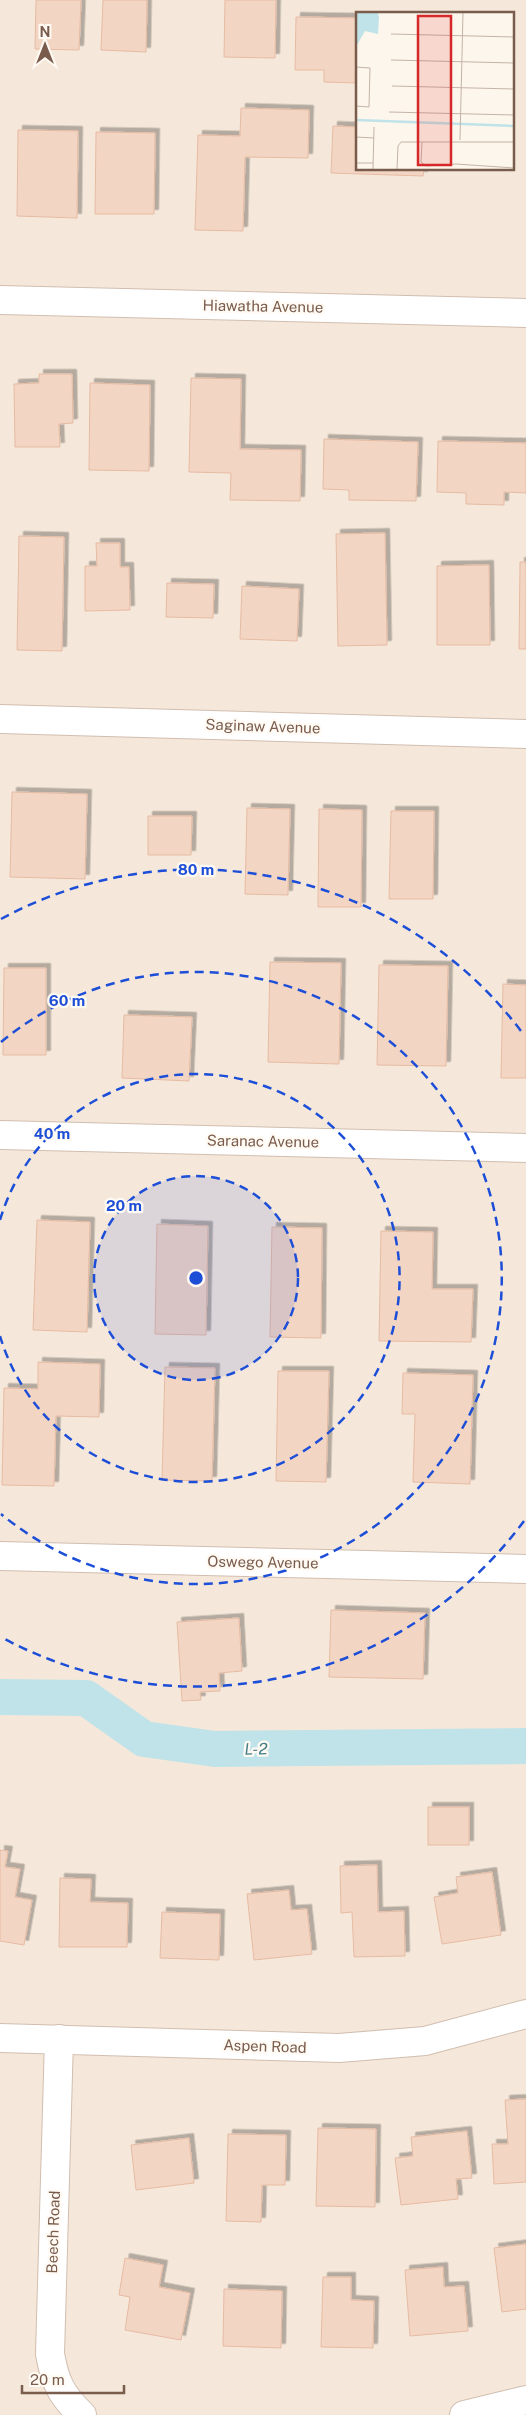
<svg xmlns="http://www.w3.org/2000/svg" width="526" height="2415" font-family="'Public Sans',sans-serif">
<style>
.residential{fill:#f5e8da;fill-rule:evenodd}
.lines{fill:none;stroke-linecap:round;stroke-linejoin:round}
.canal{stroke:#bfe3e8;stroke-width:36}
.building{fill:#f3d5c3;stroke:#e6bba3;filter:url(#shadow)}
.street-casing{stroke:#d1beb0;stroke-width:30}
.street{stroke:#fff;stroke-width:28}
.ring{fill:none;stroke:#1d4ed8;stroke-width:2.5;stroke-dasharray:9 6}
.labels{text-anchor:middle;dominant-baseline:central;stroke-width:4.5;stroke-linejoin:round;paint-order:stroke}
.street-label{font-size:15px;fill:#7a5c4d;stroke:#fffaf3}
.water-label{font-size:16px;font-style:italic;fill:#437c86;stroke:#fffaf3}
.inset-river{fill:none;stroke:#bfe3e8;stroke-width:2.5}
.inset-road{fill:none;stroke:#c5b3a7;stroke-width:1}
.view{fill:#d62828;fill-opacity:0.15;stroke:#d62828;stroke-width:2.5}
.inset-edge{fill:none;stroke:#7a5c4d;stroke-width:2.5}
.centre{fill:#1d4ed8;stroke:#fffaf3;stroke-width:2.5}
.ring-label{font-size:15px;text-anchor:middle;font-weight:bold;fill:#1d4ed8;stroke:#fffaf3;stroke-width:4.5;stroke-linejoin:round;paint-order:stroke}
</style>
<defs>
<filter id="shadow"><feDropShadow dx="4.5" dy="-4.5" stdDeviation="0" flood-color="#0004"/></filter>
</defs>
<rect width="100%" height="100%" fill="#fdf6ec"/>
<path class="residential" d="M 0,0 L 526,0 L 526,2415 L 0,2415 ZM 357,14 L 512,14 L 512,169 L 357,169 Z"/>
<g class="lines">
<polyline class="canal" points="0,1697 86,1698 144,1739 215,1749 526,1746"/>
</g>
<g class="building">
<polygon points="36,0 81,0 79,50 35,49"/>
<polygon points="103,0 147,0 146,52 101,50"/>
<polygon points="225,0 276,0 275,58 224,57"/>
<polygon points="296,17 357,18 357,83 324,82 324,70 295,70"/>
<polygon points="241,108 309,110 308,158 245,157 243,231 195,230 198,135 240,136"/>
<polygon points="333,126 357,127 357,169 424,169 423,176 331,173"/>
<polygon points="18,130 78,131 77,218 17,216"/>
<polygon points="96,132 155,133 154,214 95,214"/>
<polygon points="39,374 72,374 73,423 59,424 60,447 15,447 14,384 39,383"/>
<polygon points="191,378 241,379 240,449 301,450 300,501 230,500 231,473 189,472"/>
<polygon points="90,383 150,385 149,471 89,470"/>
<polygon points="324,439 418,442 416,501 349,500 349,490 323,489"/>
<polygon points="438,441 526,443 526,493 504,492 504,505 466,504 466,493 437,492"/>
<polygon points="385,533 387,645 338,646 336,534"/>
<polygon points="19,536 64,537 62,651 17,650"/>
<polygon points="96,543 120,543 120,567 129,567 130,610 85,611 85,566 97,566"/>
<polygon points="520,562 526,562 526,649 519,649"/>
<polygon points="489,565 490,645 437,645 437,566"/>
<polygon points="167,583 214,584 213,618 166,617"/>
<polygon points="242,586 299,589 297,641 240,639"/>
<polygon points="12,792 87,794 85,879 10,877"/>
<polygon points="247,808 290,809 288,895 245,894"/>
<polygon points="319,809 362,810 361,907 318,907"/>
<polygon points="391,811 434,811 433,899 389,899"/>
<polygon points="148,816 192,816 191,855 148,855"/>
<polygon points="270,962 341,963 339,1064 268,1062"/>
<polygon points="379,965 448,966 446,1066 377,1065"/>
<polygon points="4,968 46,968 46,1055 3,1055"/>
<polygon points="503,984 526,985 526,1078 501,1078"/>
<polygon points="124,1015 192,1017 189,1081 122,1078"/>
<polygon points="37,1220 90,1222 87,1332 33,1330"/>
<polygon points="157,1224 208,1226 206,1335 155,1334"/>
<polygon points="272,1227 322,1228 321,1338 270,1337"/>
<polygon points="381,1231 433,1232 432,1289 473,1289 471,1342 379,1341"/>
<polygon points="38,1362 100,1364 99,1417 56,1416 54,1486 2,1485 4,1388 38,1389"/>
<polygon points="165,1367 215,1368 212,1481 162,1480"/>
<polygon points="278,1371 329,1371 326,1482 276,1481"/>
<polygon points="403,1373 473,1375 470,1484 413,1482 415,1414 402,1414"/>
<polygon points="331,1610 425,1613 423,1679 329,1677"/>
<polygon points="239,1618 242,1671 219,1673 220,1691 200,1692 201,1700 182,1701 177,1622"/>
<rect x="428" y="1807" width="41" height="38"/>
<polygon points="0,1850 8,1851 5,1867 20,1869 15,1897 32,1900 24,1945 0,1941"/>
<polygon points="377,1865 378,1912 404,1911 405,1956 354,1957 352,1912 341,1913 340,1866"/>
<polygon points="492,1872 501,1935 442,1944 434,1897 458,1893 456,1877"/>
<polygon points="60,1878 91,1879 90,1902 128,1903 127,1947 59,1947"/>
<polygon points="289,1890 291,1910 307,1909 312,1954 254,1960 247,1894"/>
<polygon points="162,1912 220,1914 219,1960 160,1958"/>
<polygon points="526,2099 526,2182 494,2184 492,2144 508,2144 505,2100"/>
<polygon points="318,2128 376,2129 375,2207 316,2206"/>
<polygon points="467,2131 472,2178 456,2179 458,2199 401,2205 395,2158 413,2156 411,2137"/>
<polygon points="228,2134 286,2135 285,2185 262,2185 261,2222 226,2221"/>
<polygon points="189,2138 194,2183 136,2190 131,2145"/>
<polygon points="526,2244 526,2309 502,2312 494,2248"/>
<polygon points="125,2258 163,2265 159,2287 190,2293 181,2340 125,2330 130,2297 119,2295"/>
<polygon points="443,2267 444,2287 464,2286 468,2331 410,2336 405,2270"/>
<polygon points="323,2277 351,2277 351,2300 374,2301 373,2348 321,2347"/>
<polygon points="224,2289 282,2291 281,2348 223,2346"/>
</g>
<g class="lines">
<defs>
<g id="street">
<polyline points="0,300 526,313"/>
<polyline points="0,719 526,734"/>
<polyline points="0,1135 526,1148"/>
<polyline points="0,1556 526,1569"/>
<polyline points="0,2038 339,2048 425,2041 526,2014"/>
<path d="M 59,2039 L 50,2354 C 55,2382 61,2395 82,2415"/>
<polyline points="464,2415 526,2400"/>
</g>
</defs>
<use href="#street" class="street-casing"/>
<use href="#street" class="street"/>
</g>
<circle cx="196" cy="1278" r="102" fill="#1d4ed8" fill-opacity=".12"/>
<g class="ring">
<circle cx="196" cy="1278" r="102"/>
<path d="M0 1220A204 204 0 1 1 0 1336"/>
<path d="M1 1042A306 306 0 1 1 1 1514"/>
<path d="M524 1521A408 408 0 0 1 1 1637M1 919A408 408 0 0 1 524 1035"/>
</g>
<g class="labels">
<g class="street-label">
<text transform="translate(263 306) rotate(1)">Hiawatha Avenue</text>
<text transform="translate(263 726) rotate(2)">Saginaw Avenue</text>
<text transform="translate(263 1141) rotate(1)">Saranac Avenue</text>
<text transform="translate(263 1562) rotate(1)">Oswego Avenue</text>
<text transform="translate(265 2046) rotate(2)">Aspen Road</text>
<text transform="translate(53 2232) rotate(-88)">Beech Road</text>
</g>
<g class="water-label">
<text transform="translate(256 1749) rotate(-1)">L-2</text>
</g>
</g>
<g transform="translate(356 12)">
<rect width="158" height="158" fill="#fdf6ec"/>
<path d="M 0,0 L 22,1 L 23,5 L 22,22 L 9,19 L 0,35 Z" fill="#bfe3e8"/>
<path class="inset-river" d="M 0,108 L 158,114"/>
<path class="inset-road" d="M 35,22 L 158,25M 35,48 L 158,51M 0,55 L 14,56 L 13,95 L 0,94M 36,74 L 158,77M 33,100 L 158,103M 0,125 L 18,126M 104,128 L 107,0M 66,130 L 65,150 L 70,154 L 100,152 L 158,156M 0,151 L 17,151M 17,157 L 18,115M 41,157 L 42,134 L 45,130 L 158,130"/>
<path class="view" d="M 62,4 L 95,4 L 95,153 L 62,153 Z"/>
<rect width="158" height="158" class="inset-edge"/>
</g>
<circle cx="196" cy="1278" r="8" class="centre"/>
<g class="ring-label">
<text x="196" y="875">80 m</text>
<text x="67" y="1006">60 m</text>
<text x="52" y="1139">40 m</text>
<text x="124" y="1211">20 m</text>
</g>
<g transform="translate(45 45)" stroke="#fffaf3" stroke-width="4" paint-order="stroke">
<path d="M0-4L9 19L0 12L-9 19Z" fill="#7a5c4d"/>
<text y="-8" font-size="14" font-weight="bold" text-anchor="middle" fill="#7a5c4d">N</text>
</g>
<path d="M22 2385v8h102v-8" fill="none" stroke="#7a5c4d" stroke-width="2.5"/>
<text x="30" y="2385" font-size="15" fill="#7a5c4d" stroke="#fffaf3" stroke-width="4" paint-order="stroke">20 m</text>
</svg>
